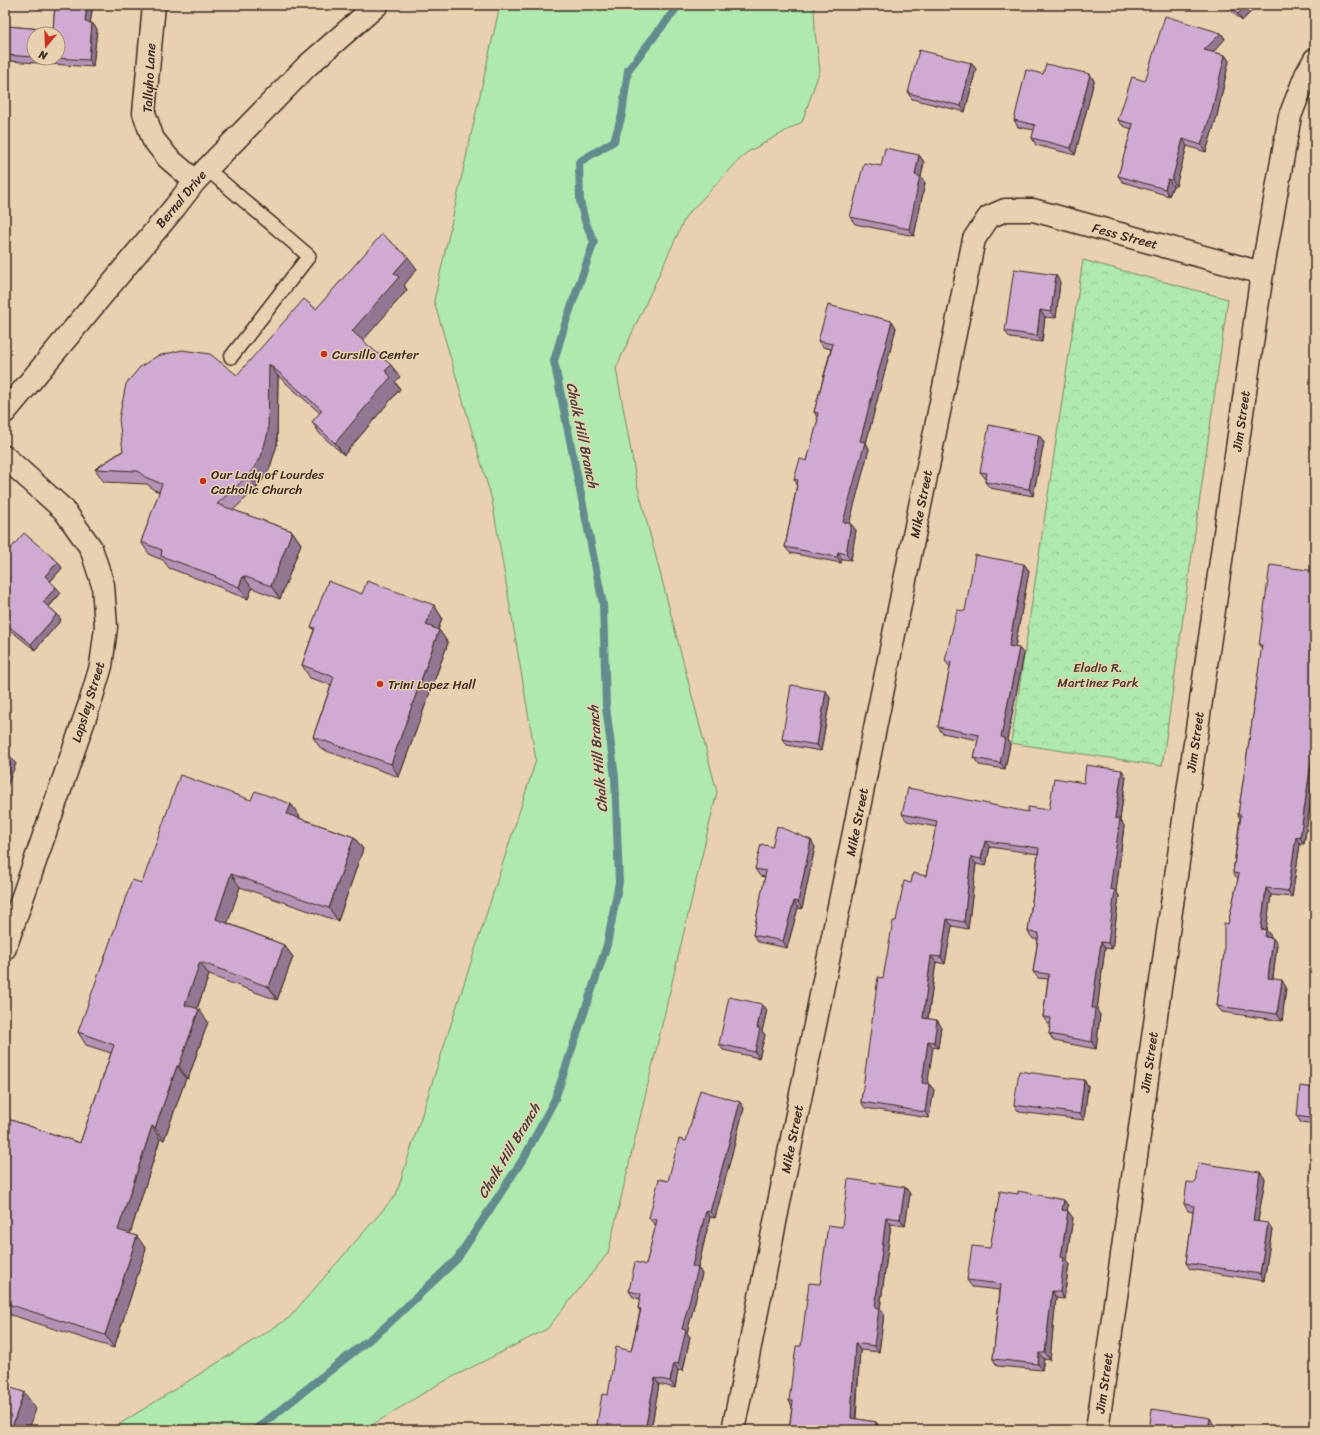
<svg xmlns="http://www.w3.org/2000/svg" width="1320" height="1435" font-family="Sriracha,sans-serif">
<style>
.grass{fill:#afe9ae;stroke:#758a66}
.park{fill:url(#park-crowns);stroke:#758a66}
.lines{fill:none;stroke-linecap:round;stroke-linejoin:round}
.stream{stroke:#628b8e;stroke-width:8}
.lane-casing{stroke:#3b2a1e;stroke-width:16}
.street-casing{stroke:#3b2a1e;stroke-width:25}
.secondary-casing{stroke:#3b2a1e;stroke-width:25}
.lane{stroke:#e9d0b1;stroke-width:13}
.street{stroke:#e9d0b1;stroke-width:22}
.secondary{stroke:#e9d0b1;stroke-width:22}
.wall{fill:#b392b5;stroke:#3b2a1e;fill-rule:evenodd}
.shaded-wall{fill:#927793;stroke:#3b2a1e}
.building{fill:#d0aad2;stroke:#3b2a1e}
.poi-dot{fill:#c8321e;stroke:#e9d0b1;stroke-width:1.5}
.labels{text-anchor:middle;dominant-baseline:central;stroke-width:3;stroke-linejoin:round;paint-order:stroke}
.street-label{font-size:13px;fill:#3b2a1e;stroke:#e9d0b1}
.poi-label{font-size:13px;fill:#3b2a1e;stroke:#e9d0b1;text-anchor:start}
.park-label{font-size:13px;fill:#473d2c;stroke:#e9d0b1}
.water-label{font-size:14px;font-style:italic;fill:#45423a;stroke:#e9d0b1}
</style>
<defs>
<pattern id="park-crowns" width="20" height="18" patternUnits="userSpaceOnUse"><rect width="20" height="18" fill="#afe9ae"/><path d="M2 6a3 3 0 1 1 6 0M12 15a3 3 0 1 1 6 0" fill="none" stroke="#97c895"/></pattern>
</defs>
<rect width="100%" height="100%" fill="#e9d0b1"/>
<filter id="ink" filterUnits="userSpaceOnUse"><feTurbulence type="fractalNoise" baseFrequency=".025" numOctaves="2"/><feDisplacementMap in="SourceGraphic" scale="8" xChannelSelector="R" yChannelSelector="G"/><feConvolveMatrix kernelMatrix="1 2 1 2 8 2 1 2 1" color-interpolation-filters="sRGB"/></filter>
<g filter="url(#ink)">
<polygon class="grass" points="500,5 815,5 814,7 815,32 820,70 802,122 746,153 686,216 616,368 637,484 717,792 608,1253 547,1329 435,1386 364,1430 110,1430 289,1318 396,1195 536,760 492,500 434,301"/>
<polygon class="park" points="1083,260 1228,299 1162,766 1011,743"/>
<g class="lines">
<polyline class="stream" points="255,1430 385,1327 457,1259 525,1156 555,1099 607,945 619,882 615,777 606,707 603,604 554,361 564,327 594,242 585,221 580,201 579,162 614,141 622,115 628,70 675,10 677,5"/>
<defs>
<polyline id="lane" points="207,169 309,256 231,357"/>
<g id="street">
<polyline points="154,5 144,113 153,139 168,158 195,181"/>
<polyline points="5,457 64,510 91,548 103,585 106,627 101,666 90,703 5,948"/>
<polyline points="733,1430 974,239 989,217 1005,210 1033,210 1262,273"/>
<polyline points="1097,1430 1262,273 1290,116 1306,75 1315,59"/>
</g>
<polyline id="secondary" points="5,412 175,207 195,181 307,66 377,5"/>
</defs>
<use href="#lane" class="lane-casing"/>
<use href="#street" class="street-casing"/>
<use href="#secondary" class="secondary-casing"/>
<use href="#lane" class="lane"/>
<use href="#street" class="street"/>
<use href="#secondary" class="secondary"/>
</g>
<g class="wall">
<path d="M 55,5 L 93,5 L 90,23 L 92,23 L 97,29 L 93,67 L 9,61 L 5,56 L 5,44 L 7,26 L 53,30 ZM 34,34 L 58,34 L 58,58 L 34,58 Z"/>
<polygon points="1225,5 1257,5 1242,21"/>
<polygon points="1221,33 1225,39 1213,52 1225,55 1229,61 1217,116 1206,152 1187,146 1176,186 1173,186 1169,196 1123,182 1118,176 1132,129 1123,126 1118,120 1145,81"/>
<polygon points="971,63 976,69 965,112 912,99 908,93"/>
<polygon points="1043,74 1090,74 1094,81 1075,155 1036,145 1032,138 1034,130 1018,127 1014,120"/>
<polygon points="919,155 924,162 921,177 925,183 914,236 855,224 850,217 881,166"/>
<polygon points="417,269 404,285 407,290 363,340 400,377 395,382 400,389 344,455 320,434 312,422 320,413 278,376 277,445 269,470 257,488 233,510 292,531 301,544 280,599 252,588 248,599 224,590 222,588 169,568 163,560 150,555 141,542 160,492 154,490 147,484 104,482 95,469 237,375"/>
<polygon points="1060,282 1056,318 1045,317 1042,342 1010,338 1005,331"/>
<polygon points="892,321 896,328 866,443 869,449 849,523 856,530 851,560 842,559 841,563 790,553 785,547 797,484 794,479 807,461 818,420 817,419 817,417 814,412 831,349 823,347 818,341"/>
<polygon points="1044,442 1033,496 990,488 985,482 986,478 985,478 980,472"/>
<polygon points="5,555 58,562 62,568 50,582 61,593 49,607 57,614 61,620 35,650 5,626"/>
<polygon points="1024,564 1029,571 1015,647 1024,654 1007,740 1010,744 1005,769 979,765 974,758 978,740 942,733 938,727 950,667 945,661"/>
<polygon points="1315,571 1315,773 1304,844 1300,844 1292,897 1271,895 1266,930 1271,936 1270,938 1277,944 1273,979 1286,987 1282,1021 1222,1012 1217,1006 1228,924 1238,879 1233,873 1240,818 1238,815 1254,709 1253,708 1262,649 1259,645"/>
<polygon points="362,594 434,605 442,618 438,630 439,630 448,643 399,777 321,749 313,737 331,685 310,678 302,665 314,630 311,627"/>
<polygon points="826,691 830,698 821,751 787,745 782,739"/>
<polygon points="1126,777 1120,819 1124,826 1116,891 1119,896 1112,949 1105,948 1097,1010 1100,1015 1096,1049 1054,1041 1049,1034 1051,1024 1048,1024 1043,1017 1048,979 1038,978 1033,972 1038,939 1033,939 1028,932 1038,854 990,847 986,866 976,864 968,929 952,926 945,964 936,962 928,1019 937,1020 941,1026 938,1048 933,1047 927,1084 929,1084 934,1090 929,1118 865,1108 861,1102 883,978 896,921 911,883 926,876 936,827 907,821 902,814 1028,812 1049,810 1084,783"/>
<polygon points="251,800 291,804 300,817 299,818 354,837 363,849 338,921 240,887 227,923 284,945 293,957 277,1000 209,975 197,1009 208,1022 188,1079 186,1078 164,1140 160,1139 130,1234 146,1249 114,1348 5,1313 5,1118 80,1143 111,1053 86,1045 78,1032 142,883"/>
<polygon points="772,847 815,847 802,909 798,908 787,948 758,942 753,935 765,877 760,876 755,869"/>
<polygon points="762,1004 767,1010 762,1031 765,1035 759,1058 723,1050 719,1044"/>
<polygon points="1084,1080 1088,1086 1084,1120 1019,1112 1014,1105"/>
<polygon points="1315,1088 1315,1125 1301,1123 1297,1116"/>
<polygon points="744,1108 715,1218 710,1217 698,1268 702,1274 687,1333 690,1337 683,1371 678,1370 675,1388 659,1384 651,1430 596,1430 608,1395 631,1351 640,1311 638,1308 640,1299 633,1297 629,1291 646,1265 656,1225 654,1224 649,1218 668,1181 686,1141"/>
<polygon points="1260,1172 1265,1179 1258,1221 1272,1229 1264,1281 1190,1269 1186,1263 1193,1212 1188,1211 1184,1204 1195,1183"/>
<polygon points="905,1187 910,1194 905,1226 891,1224 880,1309 884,1314 879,1352 860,1350 856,1419 876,1422 880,1428 880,1430 789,1430 792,1406 789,1401 801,1346 820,1284 842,1227"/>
<polygon points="1064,1200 1068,1206 1067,1211 1073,1218 1066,1261 1069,1264 1064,1299 1056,1298 1050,1360 1044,1359 1042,1370 997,1366 993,1359 1000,1290 972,1287 967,1280 990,1248"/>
</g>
<g class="shaded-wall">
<polygon points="87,5 93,5 89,29 85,22"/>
<polygon points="1246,5 1257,5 1242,21 1238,14"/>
<polygon points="92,23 97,29 93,67 89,60"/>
<polygon points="1221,33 1225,39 1209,57 1204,50"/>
<polygon points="1225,55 1229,61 1217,116 1206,152 1201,145"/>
<polygon points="971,63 976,69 965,112 961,106"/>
<polygon points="1090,74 1094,81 1075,155 1071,148"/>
<polygon points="1183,139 1187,146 1176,186 1172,180"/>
<polygon points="919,155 924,162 921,177 925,183 914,236 909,229 915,175"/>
<polygon points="1168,179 1173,186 1169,196 1165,189"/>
<polygon points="408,257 417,269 404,285 407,290 361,343 352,331 394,273"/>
<polygon points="1056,275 1060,282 1056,318 1051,312"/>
<polygon points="1040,310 1045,317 1042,342 1037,336"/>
<polygon points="892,321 896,328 866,443 869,449 848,529 843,522 860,441"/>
<polygon points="269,364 278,376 277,445 269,470 257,488 248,476"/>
<polygon points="391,365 400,377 395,382 400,389 344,455 335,443 385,371"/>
<polygon points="1039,435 1044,442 1033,496 1029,489"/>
<polygon points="851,524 856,530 851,560 846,554"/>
<polygon points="292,531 301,544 280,599 271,586"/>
<polygon points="838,552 842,559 841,563 837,557"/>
<polygon points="58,562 62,568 49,583 45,576"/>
<polygon points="1024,564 1029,571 1014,652 1009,646"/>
<polygon points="243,576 252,588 248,599 239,587"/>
<polygon points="56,587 61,593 47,608 43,602"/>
<polygon points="434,605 442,618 435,638 426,625"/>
<polygon points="57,614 61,620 35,650 31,644"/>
<polygon points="439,630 448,643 399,777 391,764"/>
<polygon points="1019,648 1024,654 1007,740 1010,744 1005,769 1000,763 1001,737"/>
<polygon points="826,691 830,698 821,751 817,745"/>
<polygon points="1315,735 1315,773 1304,844 1300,838"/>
<polygon points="9,754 16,764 7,786 5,782 5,765"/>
<polygon points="1122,770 1126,777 1120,819 1124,826 1116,891 1119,896 1112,949 1108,943 1110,889 1115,818"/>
<polygon points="291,804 300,817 296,826 287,814"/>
<polygon points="354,837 363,849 338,921 329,908"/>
<polygon points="1296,837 1300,844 1292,897 1288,891"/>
<polygon points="811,840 815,847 802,909 798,902"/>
<polygon points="985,841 990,847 986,866 981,859"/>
<polygon points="971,857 976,864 968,929 964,922"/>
<polygon points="231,874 240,887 225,931 216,919"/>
<polygon points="1266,888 1271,895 1266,930 1271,936 1270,943 1261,929"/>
<polygon points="794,901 798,908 787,948 783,941"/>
<polygon points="947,919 952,926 945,964 941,957"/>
<polygon points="1273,938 1277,944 1272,985 1268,978"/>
<polygon points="1101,942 1105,948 1097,1010 1100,1015 1096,1049 1092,1042 1092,1008"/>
<polygon points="284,945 293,957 277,1000 269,987"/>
<polygon points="931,956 936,962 927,1024 923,1018"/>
<polygon points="200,962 209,975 194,1017 185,1005"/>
<polygon points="1282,980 1286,987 1282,1021 1277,1014"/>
<polygon points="762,1004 767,1010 762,1031 765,1035 759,1058 755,1052 757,1028"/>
<polygon points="199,1009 208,1022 188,1079 179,1066"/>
<polygon points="937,1020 941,1026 938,1048 934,1042"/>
<polygon points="928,1041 933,1047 927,1089 922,1083"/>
<polygon points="177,1066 186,1078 164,1140 155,1128"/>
<polygon points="1084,1080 1088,1086 1084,1120 1080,1114"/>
<polygon points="929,1084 934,1090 929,1118 925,1112"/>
<polygon points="740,1102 744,1108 715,1218 710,1212"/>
<polygon points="152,1126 160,1139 127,1243 118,1230"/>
<polygon points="1260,1172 1265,1179 1257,1227 1253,1221"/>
<polygon points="905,1187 910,1194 905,1226 900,1219"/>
<polygon points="1064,1200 1068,1206 1066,1217 1062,1210"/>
<polygon points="706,1211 710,1217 698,1268 702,1274 687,1333 690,1337 683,1371 678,1364 682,1329 692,1266"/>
<polygon points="1068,1211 1073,1218 1066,1261 1069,1264 1064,1299 1060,1292 1061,1257"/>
<polygon points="886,1217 891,1224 880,1309 884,1314 879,1352 874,1346 875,1307"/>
<polygon points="1268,1223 1272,1229 1264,1281 1260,1274"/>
<polygon points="137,1236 146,1249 114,1348 105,1335"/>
<polygon points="1052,1291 1056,1298 1050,1360 1045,1353"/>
<polygon points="855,1343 860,1350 855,1425 851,1418"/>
<polygon points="1039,1353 1044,1359 1042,1370 1038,1364"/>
<polygon points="674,1363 678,1370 675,1388 670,1381"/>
<polygon points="655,1378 659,1384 651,1430 645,1430"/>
<polygon points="24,1392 36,1409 29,1430 11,1430"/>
<polygon points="1210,1418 1214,1425 1213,1430 1208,1430"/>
<polygon points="876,1422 880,1428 880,1430 875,1430"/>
</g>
<g class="building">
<polygon points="55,5 87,5 85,22 92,23 89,60 54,58 58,58 58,34 34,34 34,57 5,55 5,44 7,26 53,30"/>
<polygon points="1228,5 1246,5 1238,14"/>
<polygon points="1165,16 1221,33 1204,50 1225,55 1212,110 1201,145 1183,139 1172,180 1168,179 1165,189 1118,176 1133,124 1118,120 1132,77 1145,81"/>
<polygon points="919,50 971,63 961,106 908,93"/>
<polygon points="1046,64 1090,74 1071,148 1032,138 1035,125 1014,120 1026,70 1043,74"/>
<polygon points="885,148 919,155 915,175 920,176 909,229 850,217 864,163 881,166"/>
<polygon points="382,234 408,257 394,273 399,277 352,331 391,365 385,371 391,377 335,443 312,422 322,410 269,364 268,432 261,457 248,476 217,504 292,531 271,586 243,576 239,587 215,577 216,576 161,556 162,550 141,542 162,484 145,477 138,471 95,469 123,451 119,419 126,384 140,367 157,356 182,350 210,354 237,375 304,299 316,309"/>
<polygon points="1014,269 1056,275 1051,312 1040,310 1037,336 1005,331"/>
<polygon points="828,305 892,321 860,441 865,442 843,522 851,524 846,554 838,552 837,557 785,547 798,480 794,479 800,459 807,461 818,419 817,419 818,413 814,412 833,344 818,341"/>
<polygon points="989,425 1039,435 1029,489 985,482 987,473 980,472"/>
<polygon points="24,533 58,562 45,576 56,587 43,602 57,614 31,644 5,623 5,555"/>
<polygon points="975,555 1024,564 1009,646 1019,648 1001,737 1005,738 1000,763 974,758 979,735 938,727 951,662 945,661 957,610 965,611"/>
<polygon points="1270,565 1315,571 1315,735 1300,838 1296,837 1288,891 1266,888 1261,929 1266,930 1265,937 1273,938 1268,978 1282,980 1277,1014 1217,1006 1224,953 1224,923 1228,924 1239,874 1233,873 1241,815 1238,815 1254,708 1253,708 1262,645 1259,645"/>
<polygon points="328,581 362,594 367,581 434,605 426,625 439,630 391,764 313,737 334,677 302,665 315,628 311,627"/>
<polygon points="791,685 826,691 817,745 782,739"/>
<polygon points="5,753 9,754 5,765"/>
<polygon points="1086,765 1122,770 1115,818 1120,819 1110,889 1115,890 1108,943 1101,942 1092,1008 1095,1008 1092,1042 1049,1034 1051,1018 1043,1017 1049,974 1033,972 1039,933 1028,932 1039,848 985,841 981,859 971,857 964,922 947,919 941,957 931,956 923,1018 937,1020 934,1042 928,1041 922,1083 929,1084 925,1112 861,1102 878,977 883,978 893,921 896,921 904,881 911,883 913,873 926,876 937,821 902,814 908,788 1028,812 1028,807 1049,810 1054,778 1084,783"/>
<polygon points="180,775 251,800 255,791 291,804 287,814 354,837 329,908 231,874 216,919 284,945 269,987 200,962 185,1005 199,1009 179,1066 177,1066 155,1128 152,1126 118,1230 137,1236 105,1335 5,1303 5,1118 80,1143 114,1045 78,1032 132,880 142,883"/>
<polygon points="777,826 811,840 798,902 794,901 783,941 753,935 766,871 755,869 761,844 772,847"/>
<polygon points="729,997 762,1004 757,1028 760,1028 755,1052 719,1044"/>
<polygon points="1019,1071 1084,1080 1080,1114 1014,1105"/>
<polygon points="1300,1086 1315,1088 1315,1119 1297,1116"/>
<polygon points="700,1090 740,1102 710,1212 706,1211 692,1266 698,1268 682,1329 686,1330 678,1364 674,1363 670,1381 655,1378 645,1430 596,1430 602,1394 608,1395 616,1347 631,1351 641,1309 638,1308 641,1294 629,1291 635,1262 646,1265 657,1220 649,1218 659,1179 668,1181 679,1139 686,1141"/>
<polygon points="1198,1163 1260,1172 1253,1221 1268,1223 1260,1274 1186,1263 1194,1206 1184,1204 1187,1182 1195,1183"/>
<polygon points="848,1179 905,1187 900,1219 886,1217 875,1307 879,1308 874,1346 855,1343 851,1418 876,1422 875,1430 789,1430 793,1401 789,1401 796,1346 801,1346 809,1283 820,1284 828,1225 842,1227"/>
<polygon points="1000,1191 1018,1194 1018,1191 1064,1200 1062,1210 1068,1211 1061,1257 1064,1258 1060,1292 1052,1291 1045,1353 1039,1353 1038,1364 993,1359 1001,1284 967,1280 972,1246 990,1248"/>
<polygon points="5,1386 24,1392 11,1430 5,1430"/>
<polygon points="1152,1409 1210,1418 1208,1430 1149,1430"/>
</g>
</g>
<g class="poi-dot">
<circle cx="324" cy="354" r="4"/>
<circle cx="203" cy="481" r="4"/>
<circle cx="380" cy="684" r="4"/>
</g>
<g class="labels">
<g class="street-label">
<text transform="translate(149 78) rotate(-87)">Tallyho Lane</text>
<text transform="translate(181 199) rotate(-50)">Bernal Drive</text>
<text transform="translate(1125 236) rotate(15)">Fess Street</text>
<text transform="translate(1241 421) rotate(-82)">Jim Street</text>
<text transform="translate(921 504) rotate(-79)">Mike Street</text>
<text transform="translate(88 702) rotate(-73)">Lapsley Street</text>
<text transform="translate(1195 742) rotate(-82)">Jim Street</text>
<text transform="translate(857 822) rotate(-79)">Mike Street</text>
<text transform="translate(1149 1062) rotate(-82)">Jim Street</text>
<text transform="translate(792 1139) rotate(-79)">Mike Street</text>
<text transform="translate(1104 1383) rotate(-82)">Jim Street</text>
</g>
<g class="poi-label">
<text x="332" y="354">Cursillo Center</text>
<text x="211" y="474">Our Lady of Lourdes<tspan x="211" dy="15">Catholic Church</tspan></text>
<text x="388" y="684">Trini Lopez Hall</text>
</g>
<g class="park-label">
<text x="1098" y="667">Eladio R.<tspan x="1098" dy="15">Martinez Park</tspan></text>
</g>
<g class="water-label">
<text transform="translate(582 435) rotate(78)">Chalk Hill Branch</text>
<text transform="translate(598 759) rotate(-95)">Chalk Hill Branch</text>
<text transform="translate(509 1151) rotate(-59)">Chalk Hill Branch</text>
</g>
</g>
<rect width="1320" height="1435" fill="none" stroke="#e9d0b1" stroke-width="20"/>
<rect x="10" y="10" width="1300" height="1415" fill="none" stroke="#3b2a1e" stroke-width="1.5" filter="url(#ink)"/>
<g transform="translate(46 46) rotate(199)"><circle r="19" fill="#e9d0b1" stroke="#a38e76"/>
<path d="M0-3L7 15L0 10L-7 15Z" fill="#c8321e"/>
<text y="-6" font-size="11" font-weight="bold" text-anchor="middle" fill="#3b2a1e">N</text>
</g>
</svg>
